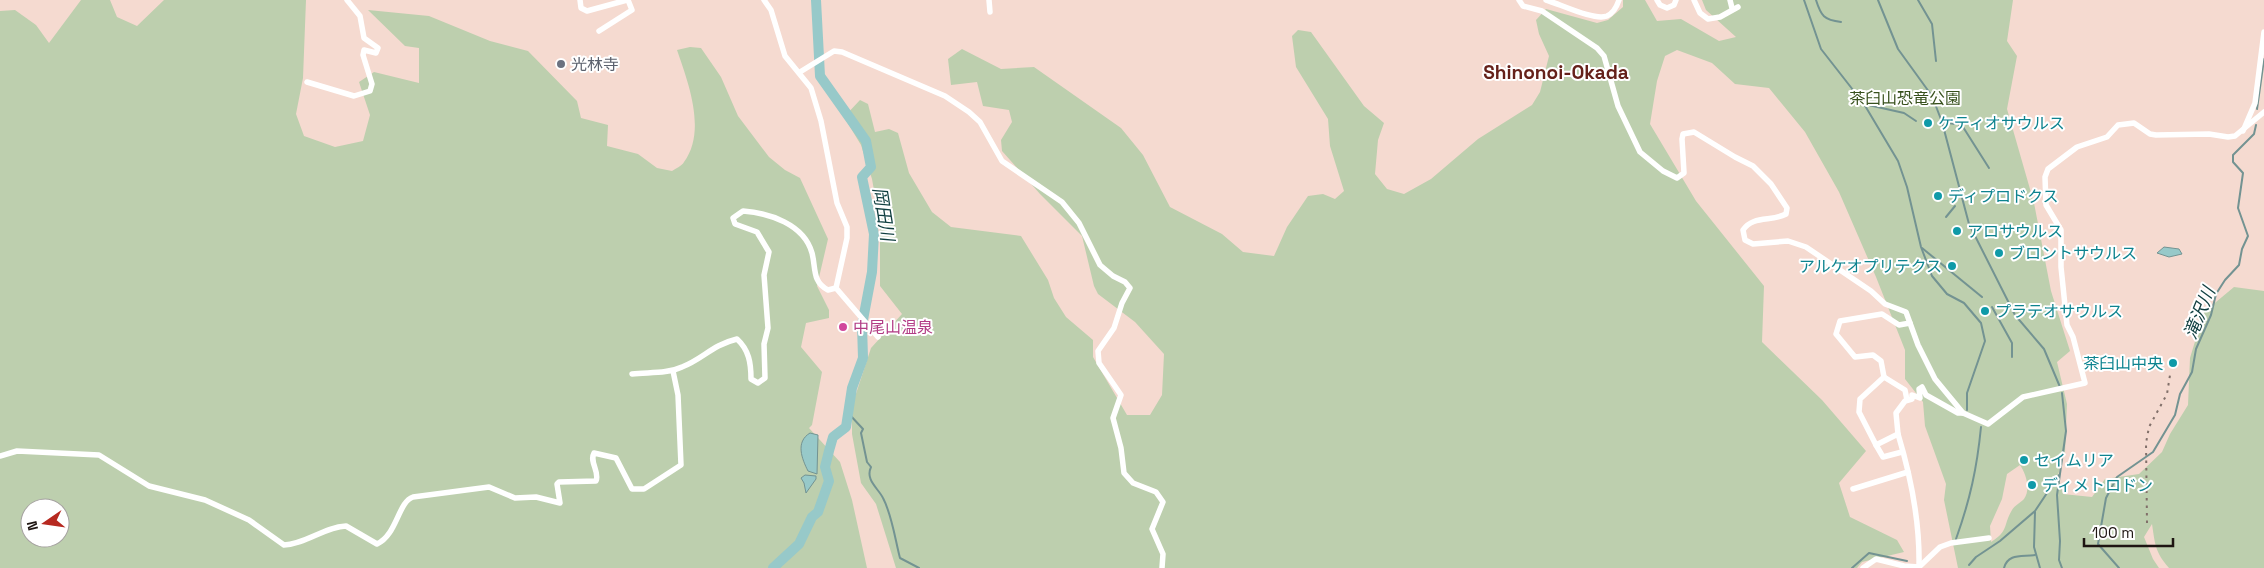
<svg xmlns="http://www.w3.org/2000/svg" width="2264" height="568" font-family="'Space Grotesk','Noto Sans JP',sans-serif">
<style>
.green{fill:#bdcfae;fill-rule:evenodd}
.water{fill:#97c9c9;stroke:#739392}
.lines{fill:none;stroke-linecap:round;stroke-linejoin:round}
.stream{stroke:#739392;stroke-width:2}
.river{stroke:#97c9c9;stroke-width:10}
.street{stroke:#fff;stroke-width:5.5}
.rail{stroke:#816f69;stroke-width:2;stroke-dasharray:2.5 5;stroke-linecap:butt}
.worship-dot{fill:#6b7280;stroke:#fff;stroke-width:2}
.culture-dot{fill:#0f9aa8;stroke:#fff;stroke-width:2}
.hotel-dot{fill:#d1479c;stroke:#fff;stroke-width:2}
.labels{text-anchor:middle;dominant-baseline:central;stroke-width:4;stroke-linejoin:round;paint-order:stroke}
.worship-label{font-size:16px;fill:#5b616d;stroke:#fff;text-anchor:start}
.park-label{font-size:16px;fill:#38511d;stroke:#fff}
.culture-label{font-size:16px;fill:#0d838f;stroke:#fff;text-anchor:start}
.hotel-label{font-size:16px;fill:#b23c85;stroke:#fff;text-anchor:start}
.water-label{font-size:18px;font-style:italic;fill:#103f40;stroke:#fff}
.quarter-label{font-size:19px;font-weight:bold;fill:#65211a;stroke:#fff}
</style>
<rect width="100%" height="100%" fill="#f5dad0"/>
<g class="green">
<path d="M 81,0 L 110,0 L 117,17 L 137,26 L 164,0 L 306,0 L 303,78 L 296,114 L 304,136 L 335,147 L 363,141 L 370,115 L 359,82 L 374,72 L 419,83 L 419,48 L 405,46 L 368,10 L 429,16 L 490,41 L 528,51 L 577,101 L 581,118 L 608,125 L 607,146 L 638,154 L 657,168 L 672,171 C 675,169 682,166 684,162 C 707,131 688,82 677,50 L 690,47 L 701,48 L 721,77 L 738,116 L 769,157 L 785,170 L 800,178 L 828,239 L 817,286 L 829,310 L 829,318 L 806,323 L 801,347 L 822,372 L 812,425 L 809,428 L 840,462 L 852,500 L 867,568 L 0,568 L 0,11 L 15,10 L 36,25 L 49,43 ZM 30,508 L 60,508 L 60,538 L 30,538 Z"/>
<path d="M 1623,0 L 1645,0 L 1657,21 L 1681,19 L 1719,41 L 1736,37 L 1706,10 L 1702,0 L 2013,0 L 2007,41 L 2017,56 L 2007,109 L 2034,203 L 2051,291 L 2070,351 L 2057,362 L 2067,404 L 2065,452 L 2058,475 L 2063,494 L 2092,497 L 2105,479 L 2139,474 L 2162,452 L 2170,434 L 2188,405 L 2190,358 L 2204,312 L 2234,287 L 2264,291 L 2264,568 L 2169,568 C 2155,552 2155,544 2152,524 L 2144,537 L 2153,559 L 2159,568 L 1958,568 L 1944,500 L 1946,484 L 1925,426 L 1923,402 L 1905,379 L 1905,350 L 1876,277 L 1839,192 L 1805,132 L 1769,88 L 1735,84 L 1712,63 L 1677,50 L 1665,56 L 1657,81 L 1650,124 L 1696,201 L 1764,286 L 1762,342 L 1822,400 L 1866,451 L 1839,483 L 1850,517 L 1897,540 L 1904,552 L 1862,562 L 1857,568 L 896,568 L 876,504 L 861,483 L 852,434 L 852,406 L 871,348 L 902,314 L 880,286 L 880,224 L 872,179 L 861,145 L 844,117 L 860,100 L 868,104 L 875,132 L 889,129 L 898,133 L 909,173 L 932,212 L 951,227 L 1021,236 L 1048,280 L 1054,298 L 1066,317 L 1093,340 L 1093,357 L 1127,415 L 1150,415 L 1162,395 L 1164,354 L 1135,322 L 1098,294 L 1094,286 L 1082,236 L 1040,194 L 1002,151 L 1001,140 L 1012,122 L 1009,110 L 983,106 L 977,82 L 951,85 L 948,59 L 962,49 L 1001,69 L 1034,67 L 1121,128 L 1143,155 L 1170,207 L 1222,234 L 1243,252 L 1274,256 L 1287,227 L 1308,196 L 1323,194 L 1335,199 L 1344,191 L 1330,146 L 1328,119 L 1296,67 L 1292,36 L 1298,30 L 1311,32 L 1364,106 L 1384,123 L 1378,140 L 1375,174 L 1387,189 L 1404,194 L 1431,179 L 1478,139 L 1532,105 L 1540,92 L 1549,56 L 1539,34 L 1536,20 L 1546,9 L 1597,23 L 1608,20 L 1623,7 ZM 2020,465 C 2026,474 2031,489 2024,499 C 2020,503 2015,505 2012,510 C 2003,525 2009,531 1991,542 L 1990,526 L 2002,499 L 2007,474 Z"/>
</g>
<g class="water">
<polygon points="2164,247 2179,249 2182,254 2169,257 2157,253"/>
<path d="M 810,433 L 818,435 L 817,474 L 808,471 C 802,459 795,442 810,433 Z"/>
<polygon points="805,475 816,476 816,479 806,493 804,483 801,478"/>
</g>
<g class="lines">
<g class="stream">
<polyline points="1804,0 1821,49 1864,104 1898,161 1907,187 1921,247 1932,276 1947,294 1964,303 1981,323 1985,341 1967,393 1967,410"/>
<path d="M 1816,0 C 1821,16 1824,20 1841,22"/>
<polyline points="1878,0 1898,49 1932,96 1942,122 1969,224 2015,315 2044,349 2060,387"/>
<polyline points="1918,0 1932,24 1936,61"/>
<polyline points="1864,104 1904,113 1916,121"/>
<polyline points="2257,109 2264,59"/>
<polyline points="1942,122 1955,124"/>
<polyline points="1959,125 1963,127 1989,168"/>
<polyline points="1946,217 1955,206"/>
<polyline points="1922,248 1982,297"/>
<polyline points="1992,307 2012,343 2012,357"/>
<path d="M 849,414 L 863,429 L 861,433 L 867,462 L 871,467 C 865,480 878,488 883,498 C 892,515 895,539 900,558 L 919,568"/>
<polyline points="2035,512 2034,547 2040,568"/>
<path d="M 1956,539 C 1970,500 1977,468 1981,427"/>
<polyline points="1969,565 1976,557 2000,541 2035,511 2059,475"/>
<polyline points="1852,568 1869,553 1907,561"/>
<path d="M 2004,568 C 2008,553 2022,557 2035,555"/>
<polyline points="2062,568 2059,560 2060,541 2057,495 2066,431 2062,393"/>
<polyline points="2119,568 2098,544 2106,498 2117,477 2153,452 2175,415 2180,394 2192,372 2196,349 2211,315 2216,294 2225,280 2239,265 2242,249 2248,236 2238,208 2243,173 2233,162 2233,155 2254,134 2256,125"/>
</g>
<polyline class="river" points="773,568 799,544 812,517 818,512 829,481 825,467 829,451 833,437 846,427 852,388 863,358 862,325 872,272 874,234 862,177 871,167 866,141 820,76 816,0"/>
<g class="street">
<polyline points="580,0 581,8 587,11 627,0"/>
<polyline points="764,0 771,10 785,56 811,88 821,121 837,203 847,227 847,238 836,288 878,337"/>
<polyline points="989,0 990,12"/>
<path d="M 1519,0 L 1523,6 L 1542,11 L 1597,48 L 1604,56 L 1618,106 L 1640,152 L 1663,171 L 1677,178 L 1684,173 L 1682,139 L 1683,134 L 1694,132 L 1735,157 L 1753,166 L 1771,184 L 1787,208 L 1786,214 C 1772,222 1753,215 1743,230 L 1745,240 L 1753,244 L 1788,241 L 1806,247 L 1871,291 L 1885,304 L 1906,312 L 1918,345 L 1935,379 L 1963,413 L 1988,424 L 2023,397 L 2085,383 L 2073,337 L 2067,325 L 2061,267 L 2061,230 L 2046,205 L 2045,177 L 2048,169 L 2077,147 L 2107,137 L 2118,125 L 2134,123 L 2150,134 L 2156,135 L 2209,134 L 2228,137 L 2235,136 L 2264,112"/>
<path d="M 1546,0 C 1560,4 1594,21 1607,16 C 1614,13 1617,6 1619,0"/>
<polyline points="1657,0 1660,5 1667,8 1674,5 1676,0"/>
<polyline points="1694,0 1700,13 1708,19 1720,17 1738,7"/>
<polyline points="1730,0 1732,8"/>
<polyline points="599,31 632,10 628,0"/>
<polyline points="800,72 834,51 842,52 945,96 969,112 980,122 1002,161 1062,202 1079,223 1100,265 1113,276 1125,282 1130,288 1122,303 1114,328 1098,351 1099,363 1121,395 1113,418 1121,448 1124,473 1133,483 1156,492 1163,502 1152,529 1163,554 1162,568"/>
<polyline points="307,82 354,96 370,91 372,84 363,55 364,50 376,53 378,48 364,38 360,16 347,0"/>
<polyline points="2243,131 2255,103 2264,32"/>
<path d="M 1910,323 L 1899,325 L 1882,314 L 1840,321 L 1836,334 L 1855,357 L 1873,355 L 1881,361 L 1884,377 L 1860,399 L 1859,412 L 1876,445 L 1898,434 C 1911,477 1920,522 1919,567"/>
<path d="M 632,374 C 648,372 667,374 682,367 C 703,359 712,345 737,339 C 749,350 751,363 751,379 L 758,383 L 765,378 L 764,344 L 768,328 L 764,275 L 769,252 L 757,232 L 735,224 L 733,218 L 743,211 C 769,213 804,224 812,253 C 816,268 812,282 828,290 L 836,288"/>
<polyline points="1884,377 1905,390 1907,400"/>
<polyline points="1898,434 1896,413 1905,401 1912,399 1912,395 1920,398 1919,389 1922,387 1926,395 1958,413 1963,413"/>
<polyline points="1876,445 1883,457 1902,452"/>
<path d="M 0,456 L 17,451 L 99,455 L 149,486 L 205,500 L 249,520 L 284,545 C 306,544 324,527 346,526 L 377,544 C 397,535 398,502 413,497 L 489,487 L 515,498 L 536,497 L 560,503 L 557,484 L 559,482 L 596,481 C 600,472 589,462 594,453 L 616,458 L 632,489 L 644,489 L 681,465 L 678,395 L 673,371"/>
<polyline points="1853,489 1908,472"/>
<polyline points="1863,568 1876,559 1904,566 1919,567 1940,547 1951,543 1989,538"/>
</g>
<polyline class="rail" points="2147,523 2146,443 2149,427 2167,394 2170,375"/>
</g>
<circle class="worship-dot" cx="561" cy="64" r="5"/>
<g class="culture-dot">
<circle cx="1928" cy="123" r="5"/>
<circle cx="1938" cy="196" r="5"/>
<circle cx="1957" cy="231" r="5"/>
<circle cx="1999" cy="253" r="5"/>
<circle cx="1952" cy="266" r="5"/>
<circle cx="1985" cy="311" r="5"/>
<circle cx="2173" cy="363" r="5"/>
<circle cx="2024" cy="460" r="5"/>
<circle cx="2032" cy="485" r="5"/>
</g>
<circle class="hotel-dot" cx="843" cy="327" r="5"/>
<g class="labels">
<g class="worship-label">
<text x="571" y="64">光林寺</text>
</g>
<g class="park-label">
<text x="1905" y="98">茶臼山恐竜公園</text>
</g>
<g class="culture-label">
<text x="1938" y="123">ケティオサウルス</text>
<text x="1948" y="196">ディプロドクス</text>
<text x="1967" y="231">アロサウルス</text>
<text x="2009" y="253">ブロントサウルス</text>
<text x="1942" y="266" text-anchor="end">アルケオプリテクス</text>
<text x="1995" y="311">プラテオサウルス</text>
<text x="2163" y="363" text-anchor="end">茶臼山中央</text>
<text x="2034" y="460">セイムリア</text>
<text x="2042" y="485">ディメトロドン</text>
</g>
<g class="hotel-label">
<text x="853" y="327">中尾山温泉</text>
</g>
<g class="water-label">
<text transform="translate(884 214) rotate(81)">岡田川</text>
<text transform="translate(2199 313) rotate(-68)">滝沢川</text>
</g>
<g class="quarter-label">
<text x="1556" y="72">Shinonoi-Okada</text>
</g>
</g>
<g transform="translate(45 523) rotate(257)"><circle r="24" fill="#ffffff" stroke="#a5a1a0"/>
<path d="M0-4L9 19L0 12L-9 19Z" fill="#b72920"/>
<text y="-8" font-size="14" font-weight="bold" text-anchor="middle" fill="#1e1512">N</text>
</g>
<path d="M2084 538v8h89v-8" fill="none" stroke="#1e1512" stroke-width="2.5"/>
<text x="2092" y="538" font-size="15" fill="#1e1512" stroke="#ffffff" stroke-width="4" paint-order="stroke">100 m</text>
</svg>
